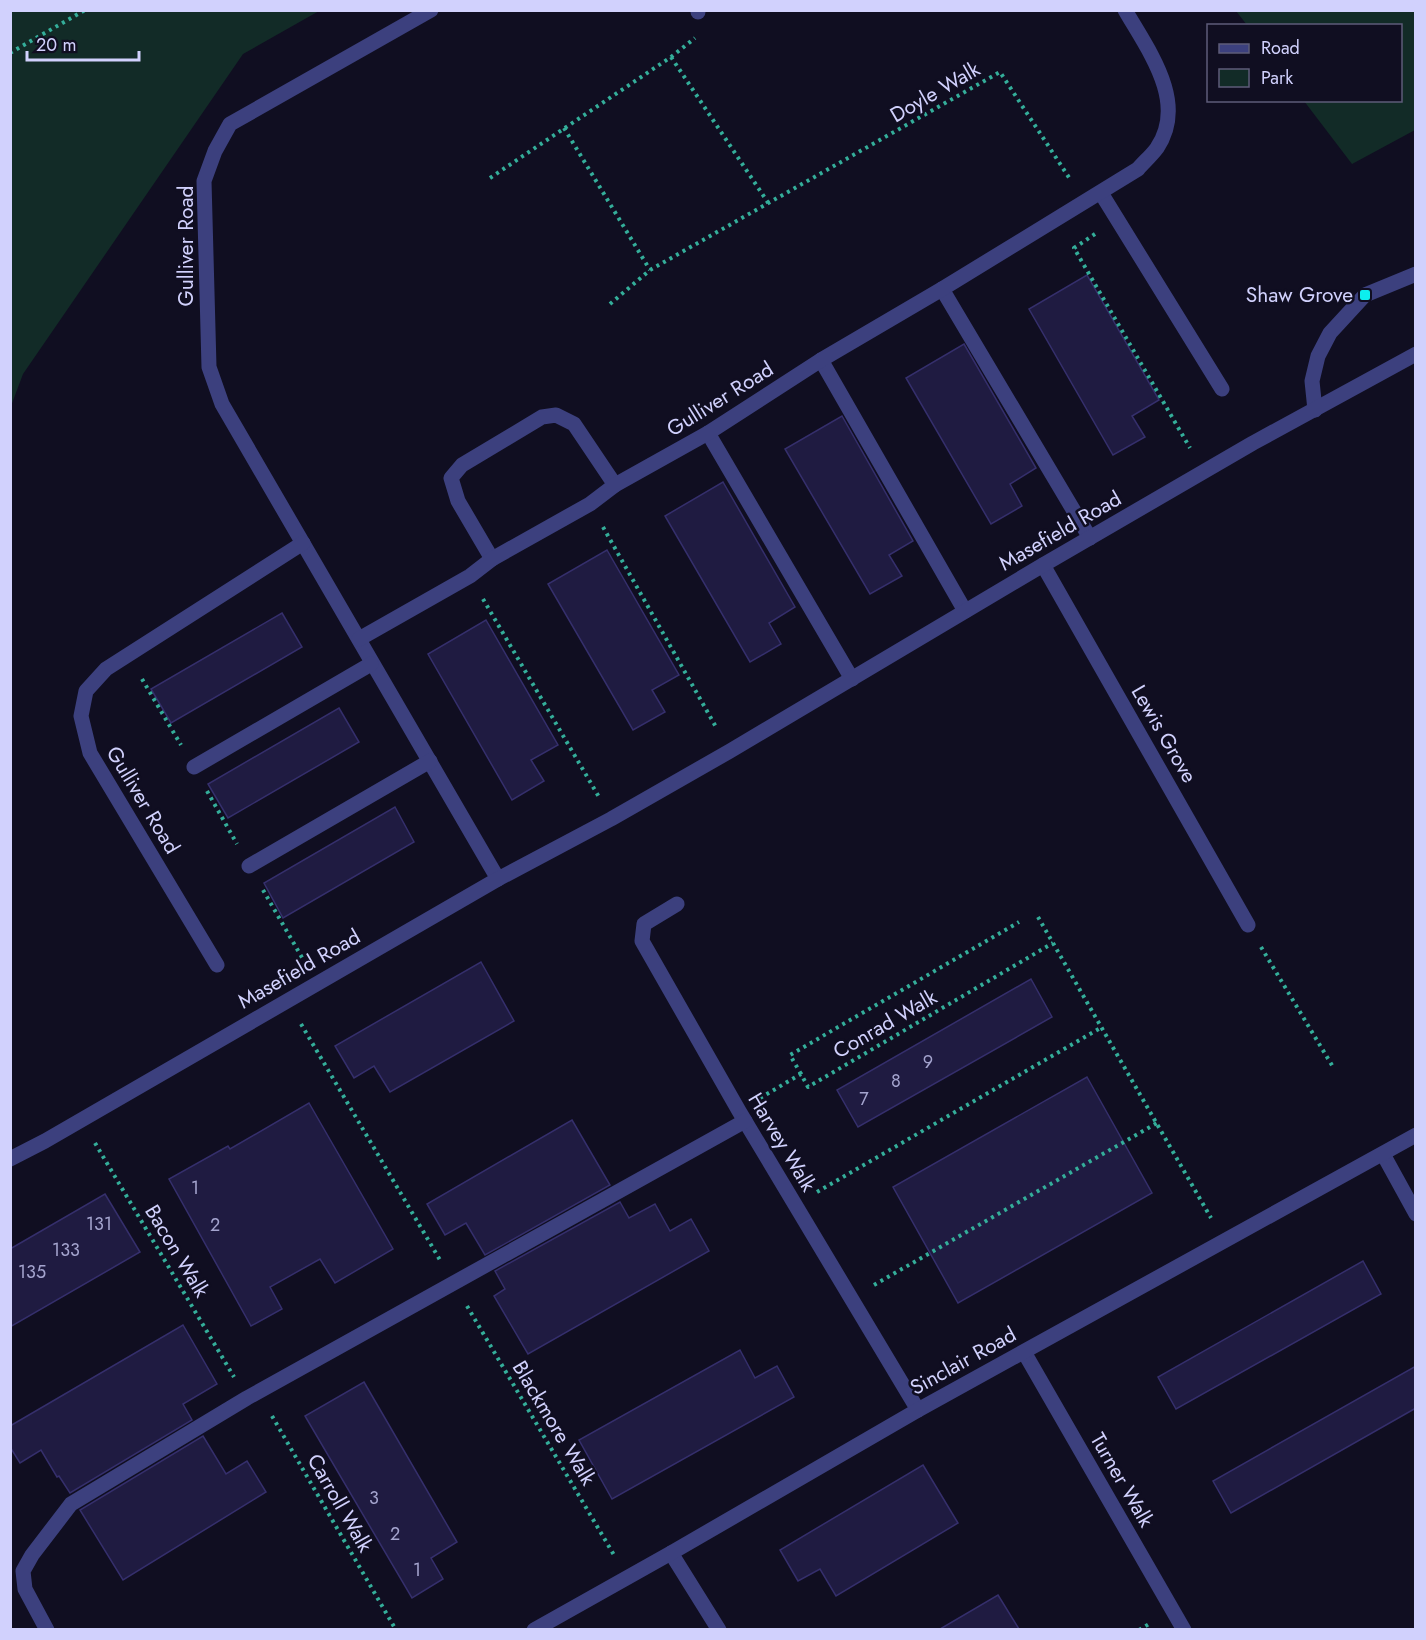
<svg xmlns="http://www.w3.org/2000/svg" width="1426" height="1640" font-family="Jost,sans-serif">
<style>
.green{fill:#122b27}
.building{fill:#1f1b41;stroke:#352f6c;stroke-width:1.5}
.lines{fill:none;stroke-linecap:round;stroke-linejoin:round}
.path{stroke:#34ae9a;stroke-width:4;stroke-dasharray:3 4.5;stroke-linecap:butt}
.minor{stroke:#3c407e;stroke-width:15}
.poi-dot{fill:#0ceeee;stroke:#100e21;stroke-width:2}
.labels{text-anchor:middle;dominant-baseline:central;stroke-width:5;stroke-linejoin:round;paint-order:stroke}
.number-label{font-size:18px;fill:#a4a4ce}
.street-label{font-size:21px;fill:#d1d1fd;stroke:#100e21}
.poi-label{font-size:21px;fill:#d1d1fd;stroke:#100e21;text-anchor:end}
</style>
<rect width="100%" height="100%" fill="#100e21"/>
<g class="green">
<polygon points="11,10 319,11 243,54 23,374 11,406"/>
<polygon points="1236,11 1415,11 1415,130 1352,164 1304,101 1400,100 1400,26 1247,25"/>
</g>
<g class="building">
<polygon points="1087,275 1159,400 1132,416 1145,437 1113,455 1029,309"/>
<polygon points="964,344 1036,468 1010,484 1022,506 991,524 906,378"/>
<polygon points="842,416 913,541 889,555 902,576 870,594 785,449"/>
<polygon points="723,482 795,607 769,623 781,644 750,662 665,516"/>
<polygon points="607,550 679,675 652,690 665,712 633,730 548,584"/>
<polygon points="282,613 302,647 171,723 151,689"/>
<polygon points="486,620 558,745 531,760 544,781 512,800 428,654"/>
<polygon points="339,708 359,742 228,818 208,784"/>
<polygon points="395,807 414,842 283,918 264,883"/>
<polygon points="481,962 514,1021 390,1092 374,1066 354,1078 335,1046"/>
<polygon points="1031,979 1052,1017 858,1127 837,1090"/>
<polygon points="1087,1077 1152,1193 958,1303 893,1187"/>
<polygon points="309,1103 393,1249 335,1283 320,1259 270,1287 282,1309 251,1326 169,1179 228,1146 230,1149"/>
<polygon points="572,1120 610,1185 485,1255 466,1223 445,1235 427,1204"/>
<polygon points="105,1194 140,1252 10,1327 10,1249"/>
<polygon points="620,1202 629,1218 655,1204 670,1231 691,1219 709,1251 528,1354 494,1296 505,1289 495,1271"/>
<polygon points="1363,1261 1381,1294 1176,1409 1158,1377"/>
<polygon points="183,1325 217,1384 183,1404 192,1420 70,1493 59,1476 57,1477 41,1450 20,1463 10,1447 10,1426"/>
<polygon points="740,1350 755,1378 777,1366 794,1397 612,1499 579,1440"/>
<polygon points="1416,1366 1416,1408 1231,1513 1213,1481"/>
<polygon points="364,1382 457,1542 431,1558 443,1579 412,1598 305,1416"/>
<polygon points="203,1436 226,1474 247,1461 266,1492 123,1580 80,1510"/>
<polygon points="923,1465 958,1523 836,1596 820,1569 798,1581 780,1550"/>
<polygon points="998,1595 1019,1629 940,1629"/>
</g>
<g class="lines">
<g class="path">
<polyline points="10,53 85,10"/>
<polyline points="671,57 769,204"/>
<polyline points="564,128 650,270"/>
<polyline points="490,178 671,57 695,38"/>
<polyline points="1095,234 1074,248 1190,448"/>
<polyline points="610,304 650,270 1000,72 1070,179"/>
<polyline points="603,527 716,727"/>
<polyline points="483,599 599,797"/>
<polyline points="142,679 181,745"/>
<polyline points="207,791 237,844"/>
<polyline points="263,890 304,961"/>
<polyline points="1038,917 1211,1218"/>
<polyline points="1261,947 1333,1067"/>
<polyline points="301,1024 440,1260"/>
<polyline points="801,1074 790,1055 1019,922"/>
<polyline points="760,1098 801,1074 808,1087 1053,943"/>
<polyline points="95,1143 234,1377"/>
<polyline points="817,1192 1102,1027"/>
<polyline points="874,1285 1157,1123"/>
<polyline points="467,1306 614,1555"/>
<polyline points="272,1416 396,1630"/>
<polyline points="1139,1630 1149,1624"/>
</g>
<g class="minor">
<polyline points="431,10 230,124 215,151 204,181 209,367 222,404 498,879"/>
<polyline points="698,10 698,12"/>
<polyline points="1101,193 1222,389"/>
<polyline points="942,289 1090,538"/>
<polyline points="821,360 965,611"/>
<polyline points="1315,410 1312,381 1318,356 1330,333 1365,295 1416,274"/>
<polyline points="708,433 852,679"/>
<polyline points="492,559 458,501 451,478 462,465 542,417 556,415 574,424 615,485"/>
<polyline points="1043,565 1248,925"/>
<path d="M 359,639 L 470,576 L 492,559 L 590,504 L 615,485 L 708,433 L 821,360 L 942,289 L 1138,169 C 1144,162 1152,155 1157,148 C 1188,102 1148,50 1125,10"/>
<polyline points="194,767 371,664"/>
<polyline points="249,866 430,761"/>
<polyline points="677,904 644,924 642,941 739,1111 918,1410"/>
<polyline points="217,965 90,753 81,716 86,691 106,669 303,543"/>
<polyline points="1383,1154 1416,1214"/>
<polyline points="10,1159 45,1141 498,879 611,819 730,751 1043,565 1253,443 1416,354"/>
<polyline points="1024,1352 1184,1630"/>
<polyline points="671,1553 719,1630"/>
<polyline points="47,1630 25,1589 23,1571 32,1555 71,1504 247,1398 745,1121"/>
<polyline points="534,1630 671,1553 918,1410 1416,1135"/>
</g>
</g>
<rect class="poi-dot" x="1359" y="289" width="12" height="12" rx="3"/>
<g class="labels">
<g class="number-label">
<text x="928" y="1062">9</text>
<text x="896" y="1081">8</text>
<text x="864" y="1099">7</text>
<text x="195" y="1188">1</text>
<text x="99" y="1224">131</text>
<text x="215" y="1225">2</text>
<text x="66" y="1250">133</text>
<text x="32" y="1272">135</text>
<text x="374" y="1498">3</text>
<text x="395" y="1534">2</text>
<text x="417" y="1570">1</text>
</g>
<g class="street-label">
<text transform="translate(935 92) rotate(-30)">Doyle Walk</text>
<text transform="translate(186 246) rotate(-90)">Gulliver Road</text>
<text transform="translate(720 399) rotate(-32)">Gulliver Road</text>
<text transform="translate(1060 531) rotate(-30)">Masefield Road</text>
<text transform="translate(1164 734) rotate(60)">Lewis Grove</text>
<text transform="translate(143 800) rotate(59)">Gulliver Road</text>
<text transform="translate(299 969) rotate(-30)">Masefield Road</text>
<text transform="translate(885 1024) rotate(-30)">Conrad Walk</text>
<text transform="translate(782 1142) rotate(59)">Harvey Walk</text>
<text transform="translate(177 1251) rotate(59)">Bacon Walk</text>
<text transform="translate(963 1361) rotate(-29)">Sinclair Road</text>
<text transform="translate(554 1423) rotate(59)">Blackmore Walk</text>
<text transform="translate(1122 1480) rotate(60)">Turner Walk</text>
<text transform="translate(340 1503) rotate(60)">Carroll Walk</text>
</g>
<g class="poi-label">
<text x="1353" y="295">Shaw Grove</text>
</g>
</g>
<rect width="1426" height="1640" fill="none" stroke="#d1d1fd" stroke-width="24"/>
<rect x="1207" y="24" width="195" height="78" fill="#100e21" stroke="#5d5c79" stroke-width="1.5"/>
<rect x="1219" y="44" width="30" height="9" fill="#3c407e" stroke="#5d5c79" stroke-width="1.5"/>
<text x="1261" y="54" font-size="18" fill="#d1d1fd">Road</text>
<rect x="1219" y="69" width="30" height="18" fill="#122b27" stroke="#5d5c79" stroke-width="1.5"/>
<text x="1261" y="84" font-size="18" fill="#d1d1fd">Park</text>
<path d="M27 51v9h112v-9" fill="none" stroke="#d1d1fd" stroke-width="3"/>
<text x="36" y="51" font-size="18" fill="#d1d1fd" stroke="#100e21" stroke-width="4.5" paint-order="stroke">20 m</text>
</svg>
